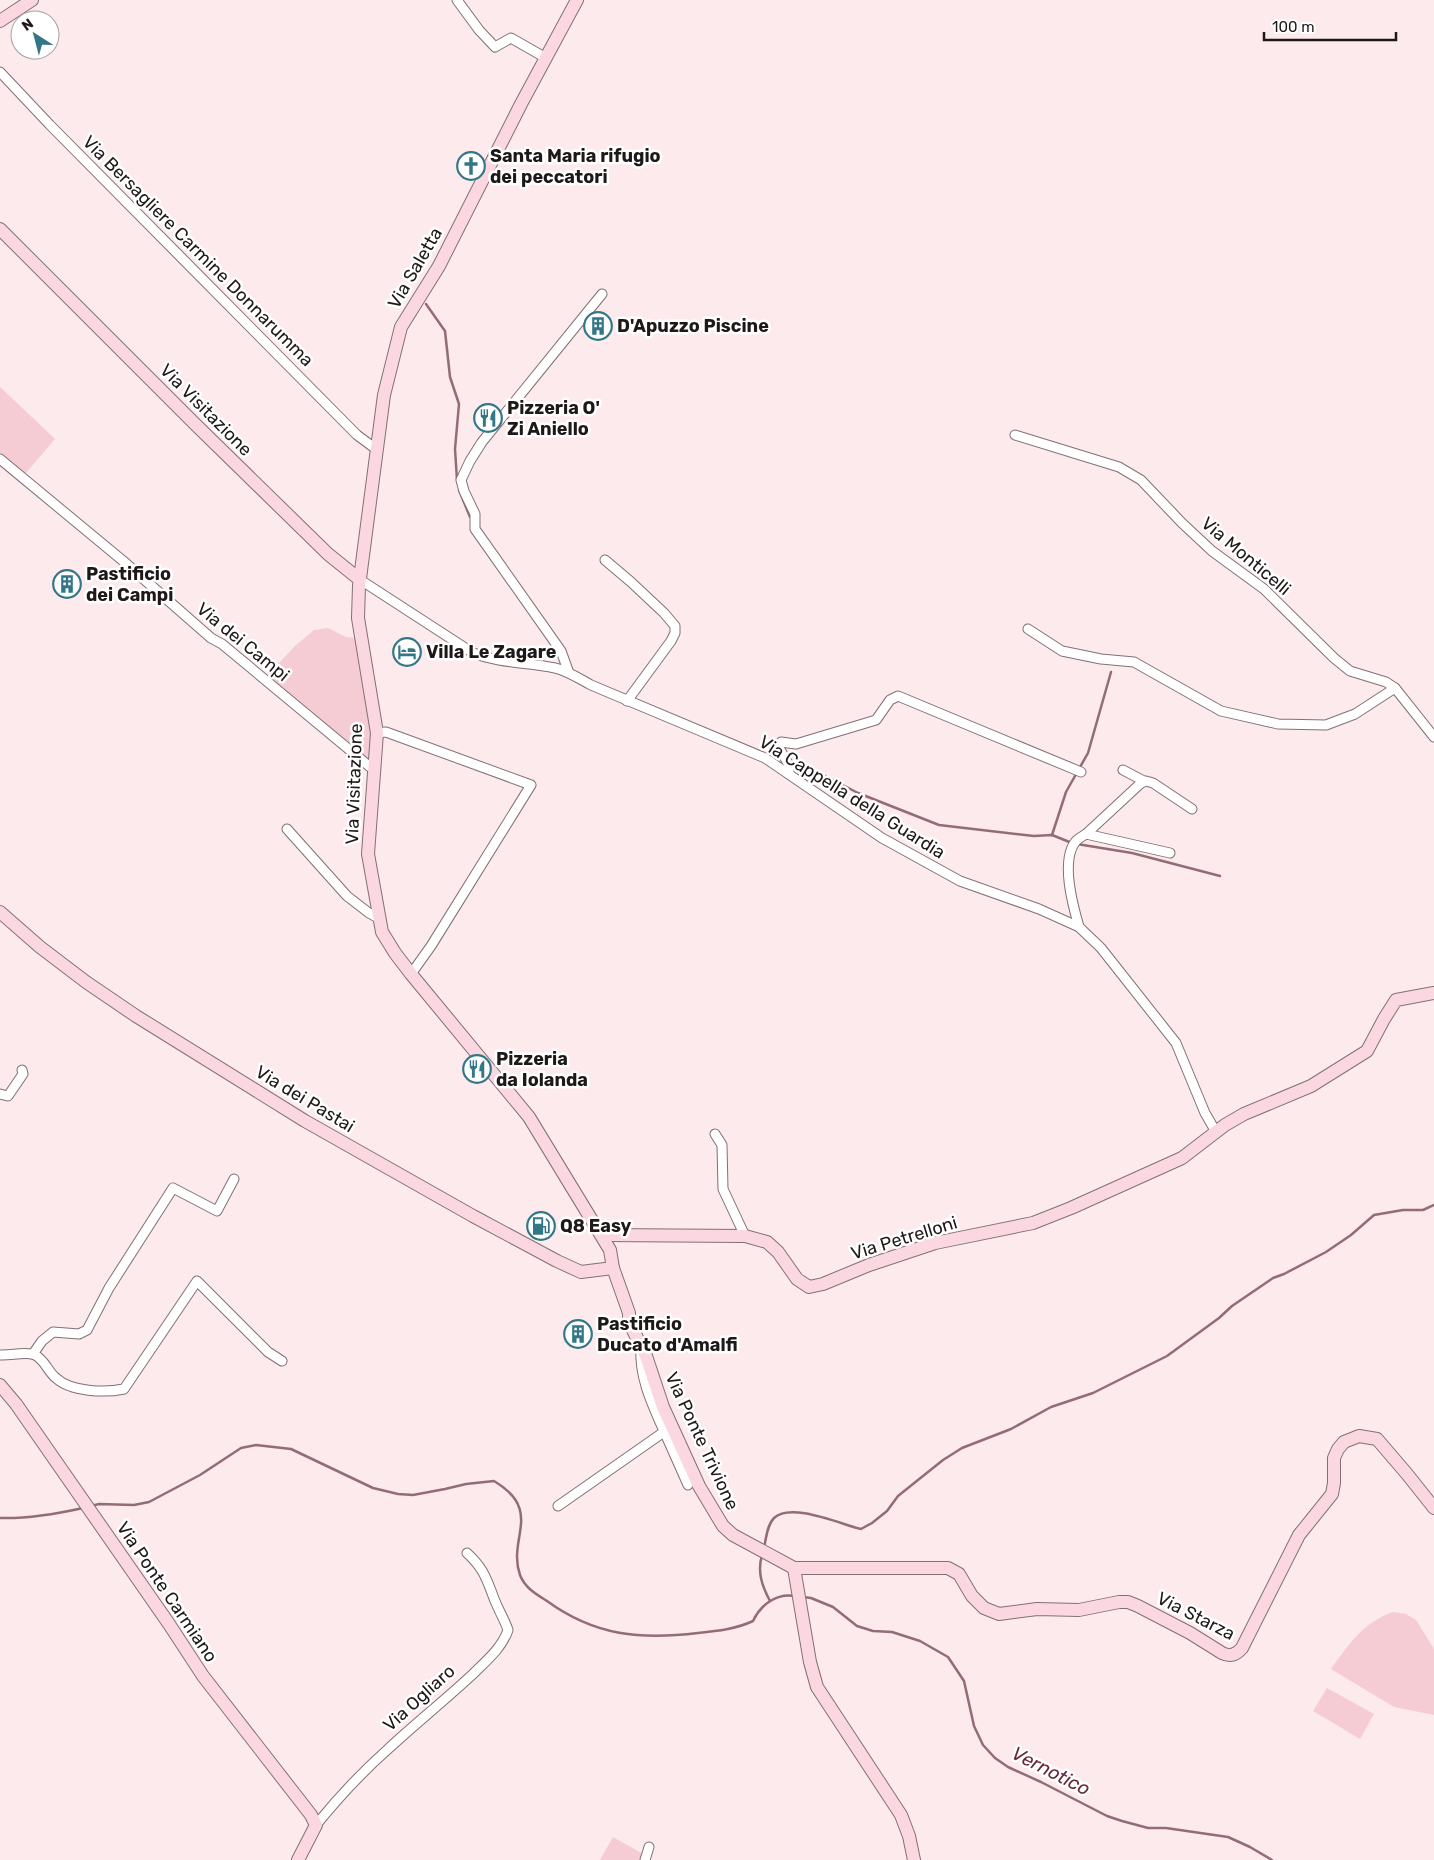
<svg xmlns="http://www.w3.org/2000/svg" width="1434" height="1860" font-family="Rubik,sans-serif">
<style>
.green{fill:#f6ccd4}
.lines{fill:none;stroke-linecap:round;stroke-linejoin:round}
.stream{stroke:#936d74;stroke-width:2.5}
.street-casing{stroke:#817174;stroke-width:11}
.secondary-casing{stroke:#817174;stroke-width:14}
.street{stroke:#fff;stroke-width:9}
.secondary{stroke:#fbd8e1;stroke-width:12}
.labels{text-anchor:middle;dominant-baseline:central;stroke-width:5;stroke-linejoin:round;paint-order:stroke}
.poi-label{font-size:18px;font-weight:bold;fill:#1f1819;stroke:#fff;text-anchor:start}
.street-label{font-size:18px;fill:#1f1819;stroke:#fff}
.water-label{font-size:19px;font-style:italic;fill:#682739;stroke:#fff}
</style>
<rect width="100%" height="100%" fill="#fceaed"/>
<g class="green">
<polygon points="0,387 55,439 25,474 16,470 0,455"/>
<polygon points="328,628 346,637 356,638 372,731 370,763 267,676 295,646 314,630"/>
<path d="M 1393,1612 L 1406,1614 L 1416,1620 L 1434,1649 L 1434,1715 L 1394,1707 L 1331,1669 C 1348,1645 1364,1622 1393,1612 Z"/>
<polygon points="1327,1688 1374,1714 1360,1739 1313,1711"/>
<polygon points="613,1837 645,1855 643,1860 600,1860"/>
</g>
<g class="lines">
<g class="stream">
<polyline points="426,304 445,331 450,377 459,404 455,449 457,480"/>
<polyline points="459,490 470,517"/>
<polyline points="790,764 808,767 858,793 939,825 1034,836 1052,835 1072,843"/>
<polyline points="1052,835 1066,792 1088,753 1111,672"/>
<polyline points="1077,844 1132,853 1220,876"/>
<path d="M 91,1506 L 99,1504 L 134,1505 L 149,1502 L 200,1475 L 241,1448 L 256,1445 L 291,1449 L 373,1488 L 398,1494 L 413,1495 L 445,1489 L 466,1484 L 494,1481 C 544,1511 507,1538 520,1575 C 525,1588 536,1594 547,1601 C 595,1636 641,1640 698,1633 C 718,1631 736,1629 753,1621 C 761,1604 777,1593 795,1596"/>
<path d="M 0,1518 C 28,1519 56,1514 83,1508"/>
<path d="M 764,1548 C 766,1539 767,1525 774,1518 C 791,1502 840,1524 861,1529 L 872,1523 L 887,1511 L 898,1496 L 943,1460 L 962,1448 L 1011,1429 L 1051,1407 L 1093,1393 L 1167,1356 L 1219,1318 L 1232,1306 L 1273,1278 L 1284,1274 L 1326,1252 L 1351,1235 L 1374,1215 L 1403,1210 L 1423,1210 L 1434,1205"/>
<path d="M 762,1555 C 757,1572 762,1586 770,1601"/>
<polyline points="803,1597 811,1598 833,1607 857,1626 873,1631 892,1632 920,1641 948,1657 964,1681 974,1726 983,1745 995,1758 1008,1767 1041,1782 1107,1816 1122,1821 1148,1828 1166,1828 1228,1837 1250,1847 1272,1860"/>
</g>
<defs>
<g id="street">
<polyline points="457,0 479,30 495,47 511,38 546,58"/>
<polyline points="0,72 50,125 357,435 376,449"/>
<polyline points="1015,435 1119,467 1141,480 1182,523 1212,551 1264,589 1334,658 1350,671 1386,682 1395,688 1434,737"/>
<polyline points="0,459 122,560 211,638 222,644 375,771"/>
<polyline points="605,560 631,582 664,613 675,626 675,633 671,641 627,701"/>
<path d="M 359,579 L 473,653 C 502,664 527,662 555,668 C 568,671 580,679 591,685 L 765,758 L 882,838 L 960,881 L 1039,909 L 1079,927 L 1101,948 L 1176,1043 L 1205,1113 L 1216,1132"/>
<polyline points="1028,629 1062,651 1101,659 1134,662 1221,711 1278,724 1326,725 1355,714 1395,688"/>
<polyline points="569,673 561,651 475,529 475,514 464,491 461,480 470,461 482,442 602,294"/>
<polyline points="377,733 386,732 531,785 431,946 411,974"/>
<polyline points="1123,770 1142,780 1141,783"/>
<polyline points="789,774 789,765 778,746 781,742 796,744 876,720 890,700 898,696 1081,772"/>
<polyline points="1141,783 1146,781 1153,783 1192,809"/>
<polyline points="287,829 347,896 369,913 380,919"/>
<polyline points="1086,834 1141,783"/>
<path d="M 1079,927 C 1073,906 1060,860 1076,841 C 1079,838 1083,836 1086,834 L 1170,853"/>
<polyline points="0,1094 8,1096 23,1074 22,1070"/>
<polyline points="715,1134 722,1145 723,1189 745,1236"/>
<polyline points="33,1354 42,1341 53,1332 79,1334 87,1330 109,1288 173,1188 217,1211 234,1179"/>
<path d="M 0,1355 C 10,1356 26,1351 35,1355 C 45,1360 48,1372 56,1378 C 71,1392 105,1393 124,1389 L 197,1281 L 268,1352 L 282,1361"/>
<polyline points="664,1431 688,1485"/>
<path d="M 558,1506 L 661,1434 L 664,1431 C 652,1404 639,1377 641,1348"/>
<path d="M 316,1825 C 338,1798 361,1773 387,1750 C 415,1724 445,1700 473,1674 C 486,1661 502,1648 508,1630 C 504,1618 496,1606 492,1593 C 485,1575 482,1567 467,1553"/>
<polyline points="645,1860 649,1847"/>
</g>
<g id="secondary">
<polyline points="577,0 521,104 439,266 401,327 384,395 359,586 358,618 377,733 368,854 382,932 395,953 411,974 529,1117 610,1250 613,1268 629,1313 629,1318"/>
<polyline points="0,21 32,0"/>
<polyline points="0,229 196,425 328,554 359,579"/>
<polyline points="0,912 40,947 86,982 136,1016 305,1121 473,1216 557,1261 581,1272 613,1268"/>
<polyline points="602,1235 745,1236 767,1242 778,1252 797,1279 809,1287 823,1284 869,1265 935,1243 1033,1223 1071,1208 1182,1158 1225,1125 1244,1114 1311,1086 1367,1051 1384,1019 1396,1000 1434,993"/>
<path d="M 632,1328 L 646,1356 L 663,1407 L 699,1486 L 723,1526 L 733,1535 L 794,1568 L 948,1568 L 959,1574 L 972,1596 L 984,1608 L 999,1614 L 1037,1609 L 1079,1610 L 1119,1602 L 1128,1602 L 1138,1606 L 1190,1633 L 1222,1653 C 1230,1657 1236,1655 1242,1648 L 1299,1535 L 1332,1494 L 1334,1483 L 1334,1458 L 1338,1449 L 1344,1442 L 1359,1436 L 1377,1439 L 1407,1474 L 1434,1508"/>
<polyline points="0,1385 16,1404 169,1624 203,1676 311,1815 316,1825 298,1860"/>
<polyline points="794,1568 810,1662 817,1687 901,1815 909,1836 914,1860"/>
</g>
</defs>
<use href="#street" class="street-casing"/>
<use href="#secondary" class="secondary-casing"/>
<use href="#street" class="street"/>
<use href="#secondary" class="secondary"/>
</g>
<defs>
<symbol id="church-ring" viewBox="-11 -11 22 22"><circle r="9.5" fill="#fff" stroke="#337787" stroke-width="1.5"/><path d="M-1.2-6h2.4v3.5h3.3v2.4h-3.3V6h-2.4V-.1h-3.3v-2.4h3.3Z" fill="#337787"/></symbol>
<symbol id="building-ring" viewBox="-11 -11 22 22"><circle r="9.5" fill="#fff" stroke="#337787" stroke-width="1.5"/><path d="M-4-6H4V6H1V3H-1V6H-4ZM-2.5-4.3h1.7v1.8h-1.7ZM.8-4.3h1.7v1.8H.8ZM-2.5-1h1.7V.8h-1.7ZM.8-1h1.7V.8H.8Z" fill="#337787"/></symbol>
<symbol id="restaurant-ring" viewBox="-11 -11 22 22"><circle r="9.5" fill="#fff" stroke="#337787" stroke-width="1.5"/><path d="M-5-6h1v4h1v-4h1v4h1v-4h1v5L-1.5 .5V6h-2V.5L-5-1ZM5-6V6H3V1.5H1.5Q1.5-4 5-6Z" fill="#337787"/></symbol>
<symbol id="hotel-ring" viewBox="-11 -11 22 22"><circle r="9.5" fill="#fff" stroke="#337787" stroke-width="1.5"/><path d="M-6-4.5h1.5V1H6V5H4.5V3h-9V5H-6ZM-4 0a1.8 1.8 0 1 1 3.6 0ZM.5 0V-2.5h3Q6-2.5 6 0Z" fill="#337787"/></symbol>
<symbol id="fuel-ring" viewBox="-11 -11 22 22"><circle r="9.5" fill="#fff" stroke="#337787" stroke-width="1.5"/><path d="M-5.5-6h7V0h2V4h1.3V-2.5L3-4.5l.8-.8L6-3V5H2.5V1h-1V6h-7ZM-4.2-4.7v3.2H.2V-4.7Z" fill="#337787"/></symbol>
</defs>
<g fill-rule="evenodd">
<use href="#church-ring" x="455" y="150" width="32" height="32"/>
<use href="#building-ring" x="582" y="310" width="32" height="32"/>
<use href="#restaurant-ring" x="472" y="402" width="32" height="32"/>
<use href="#building-ring" x="51" y="568" width="32" height="32"/>
<use href="#hotel-ring" x="391" y="636" width="32" height="32"/>
<use href="#restaurant-ring" x="461" y="1053" width="32" height="32"/>
<use href="#fuel-ring" x="525" y="1210" width="32" height="32"/>
<use href="#building-ring" x="562" y="1318" width="32" height="32"/>
</g>
<g class="labels">
<g class="poi-label">
<text x="490" y="156">Santa Maria rifugio<tspan x="490" dy="21">dei peccatori</tspan></text>
<text x="617" y="326">D'Apuzzo Piscine</text>
<text x="507" y="408">Pizzeria O'<tspan x="507" dy="21">Zi Aniello</tspan></text>
<text x="86" y="574">Pastificio<tspan x="86" dy="21">dei Campi</tspan></text>
<text x="426" y="652">Villa Le Zagare</text>
<text x="496" y="1059">Pizzeria<tspan x="496" dy="21">da Iolanda</tspan></text>
<text x="560" y="1226">Q8 Easy</text>
<text x="597" y="1324">Pastificio<tspan x="597" dy="21">Ducato d'Amalfi</tspan></text>
</g>
<g class="street-label">
<text transform="translate(198 251) rotate(45)">Via Bersagliere Carmine Donnarumma</text>
<text transform="translate(415 268) rotate(-60)">Via Saletta</text>
<text transform="translate(206 410) rotate(45)">Via Visitazione</text>
<text transform="translate(1246 556) rotate(40)">Via Monticelli</text>
<text transform="translate(243 642) rotate(39)">Via dei Campi</text>
<text transform="translate(354 784) rotate(-88)">Via Visitazione</text>
<text transform="translate(852 797) rotate(32)">Via Cappella della Guardia</text>
<text transform="translate(305 1099) rotate(31)">Via dei Pastai</text>
<text transform="translate(904 1238) rotate(-17)">Via Petrelloni</text>
<text transform="translate(702 1441) rotate(65)">Via Ponte Trivione</text>
<text transform="translate(167 1592) rotate(56)">Via Ponte Carmiano</text>
<text transform="translate(1196 1616) rotate(27)">Via Starza</text>
<text transform="translate(419 1698) rotate(-42)">Via Ogliaro</text>
</g>
<g class="water-label">
<text transform="translate(1051 1771) rotate(27)">Vernotico</text>
</g>
</g>
<g transform="translate(35 35) rotate(324)"><circle r="24" fill="#ffffff" stroke="#a5a3a3"/>
<path d="M0-4L9 19L0 12L-9 19Z" fill="#337787"/>
<text y="-8" font-size="14" font-weight="bold" text-anchor="middle" fill="#1f1819">N</text>
</g>
<path d="M1264 32v8h132v-8" fill="none" stroke="#1f1819" stroke-width="2.5"/>
<text x="1272" y="32" font-size="15" fill="#1f1819" stroke="#ffffff" stroke-width="4" paint-order="stroke">100 m</text>
</svg>
